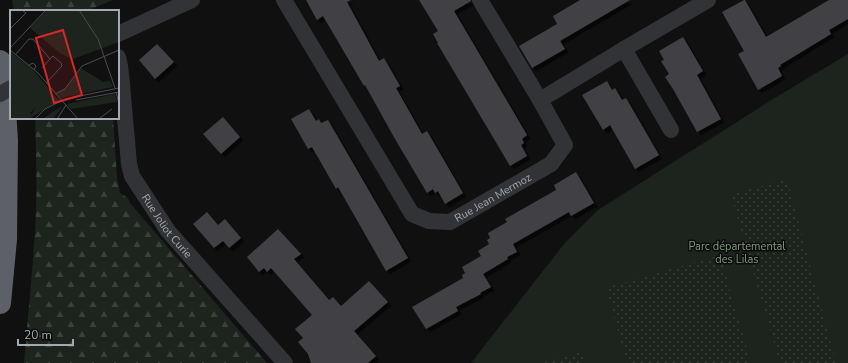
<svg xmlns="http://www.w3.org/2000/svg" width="848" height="363" font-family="'Nunito Sans',sans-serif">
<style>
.forest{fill:url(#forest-firs)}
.park{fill:#1c241d}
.garden{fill:url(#garden-dots)}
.building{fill:#3f4044;filter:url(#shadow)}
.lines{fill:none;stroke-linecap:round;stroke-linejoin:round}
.minor{stroke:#313336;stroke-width:16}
.motorway{stroke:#5d6167;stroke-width:22}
.minor-bridge{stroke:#313336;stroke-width:16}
.labels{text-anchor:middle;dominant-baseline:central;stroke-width:3;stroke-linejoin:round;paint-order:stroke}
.street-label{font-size:11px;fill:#a2a9b1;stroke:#0b0b0c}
.park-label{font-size:11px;fill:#7c9c79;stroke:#0b0b0c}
.inset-road{fill:none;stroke:#4a4d51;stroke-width:1}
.view{fill:#d62828;fill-opacity:0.15;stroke:#d62828;stroke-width:2}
.inset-edge{fill:none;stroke:#a2a9b1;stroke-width:2}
</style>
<defs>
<pattern id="forest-firs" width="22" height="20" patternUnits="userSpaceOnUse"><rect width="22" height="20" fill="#1c241d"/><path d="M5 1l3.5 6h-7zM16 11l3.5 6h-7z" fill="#3a413b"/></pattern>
<pattern id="garden-dots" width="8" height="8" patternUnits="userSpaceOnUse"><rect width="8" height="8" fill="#1c241d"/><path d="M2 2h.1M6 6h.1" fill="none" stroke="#3a413b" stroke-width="1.8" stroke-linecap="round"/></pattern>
<filter id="shadow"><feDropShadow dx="3.5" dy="3.5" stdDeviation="0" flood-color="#0009"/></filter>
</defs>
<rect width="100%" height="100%" fill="#101011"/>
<g class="forest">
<polygon points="12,0 113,0 86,11 14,11"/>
<path d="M 35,118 L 113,118 L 117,177 L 120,193 L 128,198 L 130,203 L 267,363 L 24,363 C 28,312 34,261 36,210 C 37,179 36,149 35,118 Z"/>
</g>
<polygon class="park" points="848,54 848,363 471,363 564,244 598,210 773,99"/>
<g class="garden">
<polygon points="787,179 836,363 780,363 731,195"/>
<polygon points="720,255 751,363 627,363 606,288"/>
<polygon points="582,352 585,363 543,363"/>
</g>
<g class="building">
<polygon points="306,0 351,0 347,2 379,61 384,58 400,86 396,88 422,134 427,131 463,193 445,204 438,191 435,193 433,189 427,193 395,139 365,85 364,86 323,16 317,20"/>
<polygon points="419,0 471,0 471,1 454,11 527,135 522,139 524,143 521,145 527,156 510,166 437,43 438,43 433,34 438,31"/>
<polygon points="580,0 630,0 560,41 565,49 532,68 519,46 557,24 553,16"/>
<polygon points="744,0 745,0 766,37 829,0 848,0 848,19 829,30 831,34 780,65 781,66 778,68 782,76 758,90 738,54 744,51 722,12"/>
<polygon points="683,37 703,71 697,75 721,119 697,132 673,89 665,77 669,74 661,61 664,60 659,51"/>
<polygon points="157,44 174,62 155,79 139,60"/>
<polygon points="607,81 612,90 615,88 622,100 626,98 659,155 635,169 610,125 603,130 582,95"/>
<polygon points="309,109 316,121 319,119 321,123 328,120 408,258 386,271 338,187 336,189 312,147 308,149 291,119"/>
<polygon points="223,117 240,137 221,154 203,134"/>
<polygon points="576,172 594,203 571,216 569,212 513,244 517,252 507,257 508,259 483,274 491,287 480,293 481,294 456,307 458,311 426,329 412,307 463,278 462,275 465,273 462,267 481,256 478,251 489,244 487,240 490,238 488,233 507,222 505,219 556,190 554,185"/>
<polygon points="207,212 218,225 225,219 241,238 229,248 223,241 214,248 193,224"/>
<polygon points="278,229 301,254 294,259 329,300 333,297 341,306 369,281 388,302 354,331 376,356 368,363 311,363 308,354 298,342 303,338 295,329 312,315 271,268 267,272 264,268 259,272 247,257"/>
</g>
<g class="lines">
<g class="minor">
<path id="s1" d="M 284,0 L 412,214 L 429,221 L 450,222 L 551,164 L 565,145 L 540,100 L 624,49 L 708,0"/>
<polyline points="480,0 540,100"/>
<polyline points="118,34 192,0"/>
<polyline points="624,49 671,130"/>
<path id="s2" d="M 118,57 L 120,66 L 122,84 L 129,164 L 132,176 L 168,231 L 285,363"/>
</g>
<polyline class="motorway" points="0,61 3,78 7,141 6,239 0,303"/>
<polyline class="minor-bridge" points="0,94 11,88"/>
</g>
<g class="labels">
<g class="street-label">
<text stroke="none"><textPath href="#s1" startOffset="338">Rue Jean Mermoz</textPath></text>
<text stroke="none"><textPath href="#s2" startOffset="181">Rue Joliot Curie</textPath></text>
</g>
<g class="park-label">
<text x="737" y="246">Parc départemental<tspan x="737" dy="13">des Lilas</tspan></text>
</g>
</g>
<g transform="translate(10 10)">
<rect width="109" height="109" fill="#101011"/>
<path d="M 71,58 L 93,72 L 100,71 L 103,77 L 51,88 L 47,83 L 56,79 ZM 41,83 L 49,90 L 19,109 L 27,95 ZM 105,84 L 107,92 L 61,99 L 57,94 ZM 53,96 L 43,109 L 33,109 L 42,102 Z" fill="#1c241d"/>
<path d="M 37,0 L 109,0 L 109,32 L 63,49 L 51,44 L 20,18 Z" fill="#1c241d"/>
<path d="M 48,0 L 51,4 L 32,15 L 30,12 ZM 60,0 L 66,0 L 75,13 L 65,19 L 53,4 ZM 52,5 L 54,9 L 30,24 L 28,21 ZM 62,16 L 64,20 L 43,32 L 41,29 ZM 69,19 L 73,27 L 53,40 L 48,32 ZM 79,28 L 81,32 L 61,44 L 58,40 ZM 85,36 L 87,39 L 65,48 L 63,45 ZM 1,42 L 23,60 L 42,82 L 20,103 L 22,105 L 19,109 L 0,109 Z" fill="#1c241d"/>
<path class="inset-road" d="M 69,0 L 88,29 L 105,78M 0,19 L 16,3 L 12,0M 0,38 L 36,0M 0,40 L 28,63 L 68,109M 6,44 L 19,29 L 23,29 L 40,49 L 43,46 L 51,53 L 52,56 L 36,73M 19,55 L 23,53 L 26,56 L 24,60M 32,58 L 40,49M 106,82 L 109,94M 45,84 L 55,79 L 72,56 L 109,40M 66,90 L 109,82M 90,108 L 102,99M 25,109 L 35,99 L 55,89 L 109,78M 47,109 L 56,95"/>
<path class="view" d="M 53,20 L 72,85 L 44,93 L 26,28 Z"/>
<rect width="109" height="109" class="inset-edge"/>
</g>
<path d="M18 339v6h55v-6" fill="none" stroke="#a2a9b1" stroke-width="2"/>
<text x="24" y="339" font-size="12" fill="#a2a9b1" stroke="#0b0b0c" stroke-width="3" paint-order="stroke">20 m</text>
</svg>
